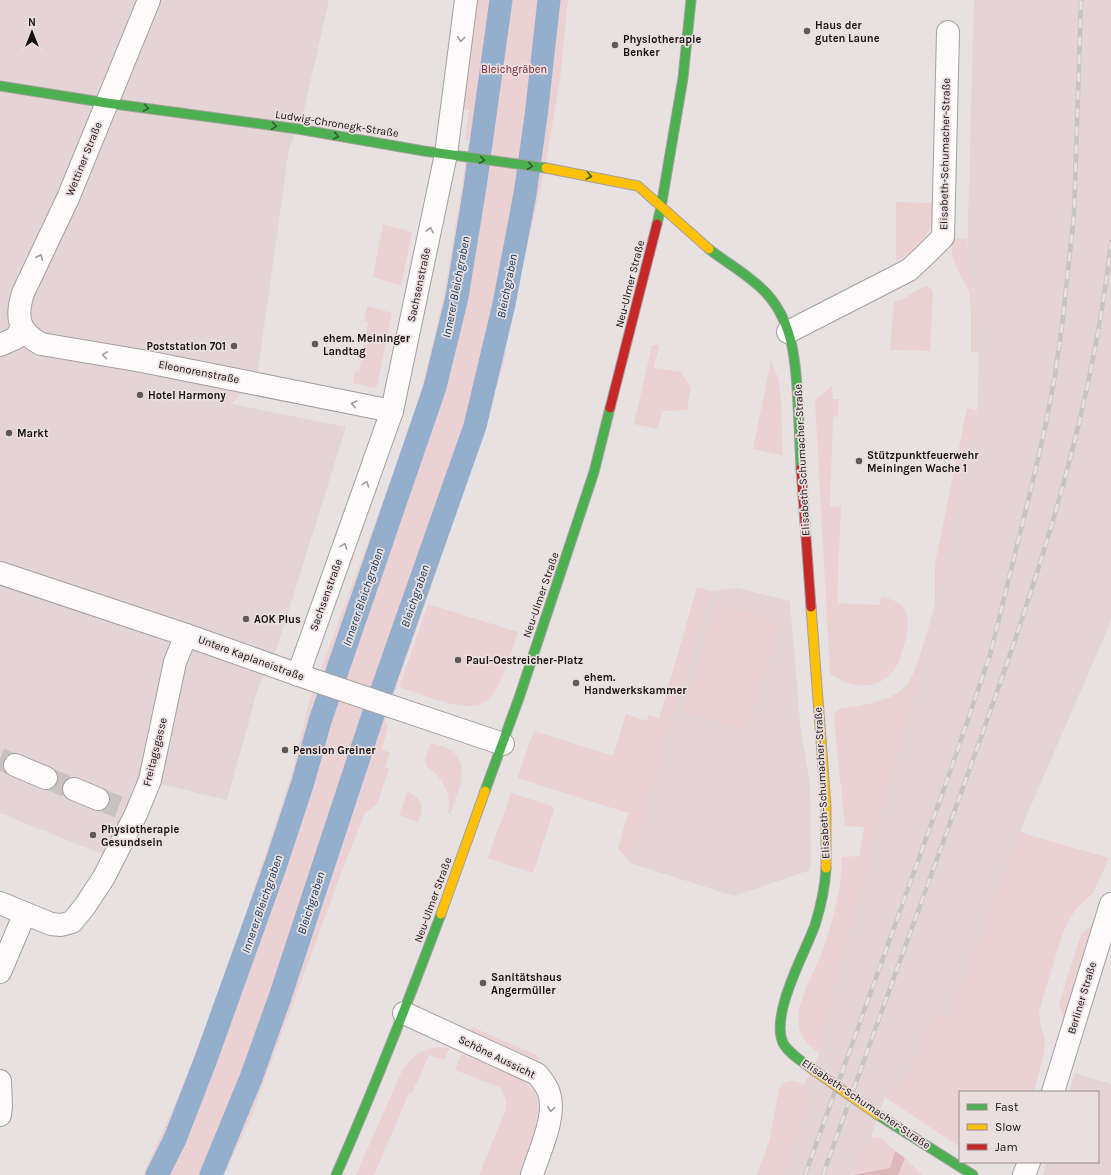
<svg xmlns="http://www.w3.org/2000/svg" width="1111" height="1175" font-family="Karla,sans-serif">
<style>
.built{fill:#e4d4d5}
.green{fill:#ecd1d3}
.forest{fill:#deb7ba}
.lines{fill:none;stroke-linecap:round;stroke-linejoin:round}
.canal{stroke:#94afcd;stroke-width:23}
.street-tunnel{stroke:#c8c2c2;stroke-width:22;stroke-dasharray:22 11;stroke-linecap:butt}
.street-casing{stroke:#a49f9f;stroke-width:24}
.fast-casing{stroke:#a49f9f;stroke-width:11}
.slow-casing{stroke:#a49f9f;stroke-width:11}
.jam-casing{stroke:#a49f9f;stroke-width:11}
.street{stroke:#fcfafa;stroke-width:22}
.fast{stroke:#4caf50;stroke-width:9}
.slow{stroke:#ffc107;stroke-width:9}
.jam{stroke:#c62828;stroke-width:9}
.rail-casing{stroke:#c6c4c4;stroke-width:4.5}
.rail{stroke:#ebdede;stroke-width:3;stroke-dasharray:9;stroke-linecap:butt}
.slow-bridge-casing{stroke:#a49f9f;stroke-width:11;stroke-linecap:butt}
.slow-bridge{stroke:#ffc107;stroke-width:9}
.oneway{stroke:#a09c9d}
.oneway2{stroke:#306030}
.poi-dot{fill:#5f595a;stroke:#ebdede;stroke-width:1.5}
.labels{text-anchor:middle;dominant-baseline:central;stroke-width:3.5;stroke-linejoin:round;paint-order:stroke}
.poi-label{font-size:11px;font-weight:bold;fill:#151011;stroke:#ebdede;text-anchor:start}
.park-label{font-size:11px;fill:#6b1e2e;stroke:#ebdede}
.street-label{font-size:11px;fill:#151011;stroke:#ebdede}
.water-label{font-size:12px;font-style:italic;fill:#0a3861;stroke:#ebdede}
</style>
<rect width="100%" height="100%" fill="#e8e1e1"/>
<g class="built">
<polygon points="0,0 329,0 304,110 289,149 257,377 231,404 346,427 276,651 259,685 227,800 160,784 122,862 0,813"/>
<polygon points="974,0 1111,0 1111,621 1020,831 950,1015 937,1010 904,1081 886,1093 871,1137 852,1175 785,1175 812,1096 802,1089 821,1050 832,996 857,907 877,828 912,709 977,410 979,353 976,311 967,259"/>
<polygon points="737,588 790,601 801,733 810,782 811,859 810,870 734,896 630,863 711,591"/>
<polygon points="1075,1073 1111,1084 1111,1175 1043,1175 1047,1162 1098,1162 1098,1092 1069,1092"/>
</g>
<g class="green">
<polygon points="476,0 568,0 560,79 545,168 504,350 507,351 478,450 385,722 388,727 382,749 390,753 385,767 389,769 377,804 365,813 343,868 251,1117 224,1175 143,1175 177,1099 207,1024 245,916 292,773 310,699 416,412 439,317 447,277 469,140 465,139 469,110 462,109"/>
<path d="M 896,202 L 933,203 C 933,209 934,216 933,221 C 929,238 910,254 896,262 Z"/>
<polygon points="383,224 412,232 401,286 373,277"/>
<polygon points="952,238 967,239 967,259 976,311 979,353 971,352 971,311 969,291 959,273 952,256"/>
<path d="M 927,286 L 931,288 L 933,293 L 930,351 L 890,350 L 894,302 C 908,299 913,290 927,286 Z"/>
<polygon points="367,306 392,313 377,386 374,388 353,383 355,371 359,372 368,322 364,321"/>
<polygon points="652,345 659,345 654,368 681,372 691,388 687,410 662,411 658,429 634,424"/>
<polygon points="771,360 779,380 781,404 783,456 753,449"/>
<path d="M 832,386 L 833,399 L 839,399 L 838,416 L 833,417 L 830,506 L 841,507 L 837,603 L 880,605 L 881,597 C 913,602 911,623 903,649 C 900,656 899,665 893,671 C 877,692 848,688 830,673 L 815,400 Z"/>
<polygon points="967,408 977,410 935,604 935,563"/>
<polygon points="697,587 711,591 630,863 618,848 628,813 517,778 534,731 613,756 626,714 647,721 649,715 659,719"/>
<polygon points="717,603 781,623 747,731 683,711"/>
<path d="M 428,604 L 518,632 C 512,649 507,668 499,684 C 496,691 491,699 484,703 C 466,714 419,693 399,687 Z"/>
<path d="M 933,612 L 914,701 L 877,828 L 857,907 L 832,996 L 820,1054 C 813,1048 805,1043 801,1034 C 790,1008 816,971 824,947 C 833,919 842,887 842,857 L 859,856 L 864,827 L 845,826 L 834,720 L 835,713 L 839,709 C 861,705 888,703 905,687 C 917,675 927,629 933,612 Z"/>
<path d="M 431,743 C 437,745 444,746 449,749 C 473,762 457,795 450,814 L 448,813 C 452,798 445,783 435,773 C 431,769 425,767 425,761 C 425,756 429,748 431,743 Z"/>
<path d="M 408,791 C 424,801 424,806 418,822 L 399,815 Z"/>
<polygon points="511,793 552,806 554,810 533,873 488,858"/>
<polygon points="1020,831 1029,835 1109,858 1093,893 1077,908 1070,918 1063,933 1043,997 1039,1013 1040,1023 1045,1038 1044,1054 1034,1092 960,1092 960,1147 885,1097 886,1093 904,1081 937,1010 950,1015"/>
<polygon points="1092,924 1094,925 1066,1018 1063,1017 1059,1004 1081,934"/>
<polygon points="472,1027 539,1056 537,1060 471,1031"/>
<path d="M 438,1047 L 449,1048 L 444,1060 L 429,1055 L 412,1093 L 409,1093 L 374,1175 L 356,1175 L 402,1071 C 412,1057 420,1049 438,1047 Z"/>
<path d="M 461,1054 L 523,1079 C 528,1085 535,1091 537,1099 C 541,1121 527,1154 521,1175 L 479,1175 L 505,1111 L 506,1101 L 501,1088 L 455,1070 Z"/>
<polygon points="788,1081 796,1081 804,1085 803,1089 812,1096 785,1175 757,1175 770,1138 779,1089 783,1084"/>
<polygon points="871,1137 881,1138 895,1151 890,1168 852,1174"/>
<polygon points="905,1158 922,1175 898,1175"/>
</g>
<polygon class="forest" points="895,1151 905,1158 898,1175 852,1175 890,1168"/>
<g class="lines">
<g class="canal">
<polyline points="157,1175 175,1139 206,1059 276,864 303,782 320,721 435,387 457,297 475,187 501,0"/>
<polyline points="211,1175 251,1078 280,997 373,715 475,426 504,304 525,194 536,116 549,0"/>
</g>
<g class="street-tunnel">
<polyline points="0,759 15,765"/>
<polyline points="46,778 74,789"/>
<polyline points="98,799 124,809"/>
</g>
<defs>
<g id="street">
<path d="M 149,0 L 68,198 L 23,293 C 16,316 17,331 41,344 L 142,361 L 392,411"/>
<polyline points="788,332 909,270 924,256 943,237 948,32"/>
<polyline points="0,345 16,338 22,327"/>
<polyline points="0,573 186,635 316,681 503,744"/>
<polyline points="298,675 392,411 446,154 466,0"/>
<polyline points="15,765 46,778"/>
<polyline points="74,789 98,799"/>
<polyline points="0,903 51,924 61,925 72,922 85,906 104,877 136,814 150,780 175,662 186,635"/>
<polyline points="0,972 25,913"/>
<path d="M 404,1013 L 537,1074 C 542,1080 547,1086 549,1093 C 557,1116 539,1152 532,1175"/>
<polyline points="0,1081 1,1107 0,1115"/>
<polyline points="1053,1092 1111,904"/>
<polyline points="1024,1175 1029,1162"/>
</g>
<g id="fast">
<polyline points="0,86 107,103 298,129 424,151 546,168"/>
<polyline points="657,224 661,207 683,78 691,0"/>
<path d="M 709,249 C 728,264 751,276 767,294 C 794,324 796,365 798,404 C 799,425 800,446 801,468"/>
<polyline points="485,791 519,698 594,472 610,408"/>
<path d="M 812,1069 C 802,1061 789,1054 783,1043 C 770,1014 805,953 815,925 C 821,906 825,888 826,868"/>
<polyline points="878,1115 973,1175"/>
<path d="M 336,1175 C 374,1089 408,1002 441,914"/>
</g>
<g id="slow">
<polyline points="546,168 638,186 709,249"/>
<polyline points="811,607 826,806 826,868"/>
<polyline points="441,914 485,791"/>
</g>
<g id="jam">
<polyline points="610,408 657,224"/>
<polyline points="801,468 811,607"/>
</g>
</defs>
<use href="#street" class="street-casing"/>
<use href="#fast" class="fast-casing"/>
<use href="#slow" class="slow-casing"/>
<use href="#jam" class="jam-casing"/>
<use href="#street" class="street"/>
<use href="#fast" class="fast"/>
<use href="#slow" class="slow"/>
<use href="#jam" class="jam"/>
<defs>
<g id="rail">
<polyline points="805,1175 950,772 990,655 1031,489 1045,428 1055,375 1062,326 1074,215 1081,0"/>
<path d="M 823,1175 C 871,1039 921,904 970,768 C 1032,595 1091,426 1111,242"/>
</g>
</defs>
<use href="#rail" class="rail-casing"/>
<use href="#rail" class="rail"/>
<defs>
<polyline id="slow-bridge" points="812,1069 878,1115"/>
</defs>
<use href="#slow-bridge" class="slow-bridge-casing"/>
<use href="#slow-bridge" class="slow-bridge"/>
</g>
<defs><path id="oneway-chevron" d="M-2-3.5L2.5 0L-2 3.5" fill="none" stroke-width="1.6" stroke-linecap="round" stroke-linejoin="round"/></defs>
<g class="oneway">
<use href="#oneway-chevron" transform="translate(461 39) rotate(97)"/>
<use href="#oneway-chevron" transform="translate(430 230) rotate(-78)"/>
<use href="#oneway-chevron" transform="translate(40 257) rotate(-65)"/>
<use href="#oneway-chevron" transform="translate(105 355) rotate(-171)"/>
<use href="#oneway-chevron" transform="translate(354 404) rotate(-168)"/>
<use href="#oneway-chevron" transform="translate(366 484) rotate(-70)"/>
<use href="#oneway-chevron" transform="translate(344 546) rotate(-70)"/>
<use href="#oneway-chevron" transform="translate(551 1109) rotate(97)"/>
</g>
<g class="oneway2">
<use href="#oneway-chevron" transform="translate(146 108) rotate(8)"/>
<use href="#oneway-chevron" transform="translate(274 126) rotate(8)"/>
<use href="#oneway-chevron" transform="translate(336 136) rotate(10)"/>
<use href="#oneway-chevron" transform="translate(482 160) rotate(8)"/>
<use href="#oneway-chevron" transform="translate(530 166) rotate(8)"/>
<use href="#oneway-chevron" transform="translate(589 176) rotate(10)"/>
</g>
<g class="poi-dot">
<circle cx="807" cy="31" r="4"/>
<circle cx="615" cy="45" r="4"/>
<circle cx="315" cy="344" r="4"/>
<circle cx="234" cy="346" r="4"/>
<circle cx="140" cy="395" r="4"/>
<circle cx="9" cy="433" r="4"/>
<circle cx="859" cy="461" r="4"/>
<circle cx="246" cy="619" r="4"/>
<circle cx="458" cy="660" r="4"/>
<circle cx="576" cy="683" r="4"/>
<circle cx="285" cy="750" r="4"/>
<circle cx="93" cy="835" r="4"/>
<circle cx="483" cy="983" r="4"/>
</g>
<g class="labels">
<g class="poi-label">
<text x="815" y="25">Haus der<tspan x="815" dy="13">guten Laune</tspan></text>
<text x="623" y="39">Physiotherapie<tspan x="623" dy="13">Benker</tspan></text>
<text x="323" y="338">ehem. Meininger<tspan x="323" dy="13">Landtag</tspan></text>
<text x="226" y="346" text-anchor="end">Poststation 701</text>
<text x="148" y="395">Hotel Harmony</text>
<text x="17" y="433">Markt</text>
<text x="867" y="455">Stützpunktfeuerwehr<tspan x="867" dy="13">Meiningen Wache 1</tspan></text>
<text x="254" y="619">AOK Plus</text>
<text x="466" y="660">Paul-Oestreicher-Platz</text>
<text x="584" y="677">ehem.<tspan x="584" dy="13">Handwerkskammer</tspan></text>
<text x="293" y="750">Pension Greiner</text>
<text x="101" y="829">Physiotherapie<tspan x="101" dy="13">Gesundsein</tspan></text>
<text x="491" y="977">Sanitätshaus<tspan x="491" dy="13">Angermüller</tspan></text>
</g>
<g class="park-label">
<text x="514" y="69">Bleichgräben</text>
</g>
<g class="street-label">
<text transform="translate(337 124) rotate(9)">Ludwig-Chronegk-Straße</text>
<text transform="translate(945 154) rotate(-89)">Elisabeth-Schumacher-Straße</text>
<text transform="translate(84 159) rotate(-68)">Wettiner Straße</text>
<text transform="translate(630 284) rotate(-76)">Neu-Ulmer Straße</text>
<text transform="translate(419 285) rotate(-78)">Sachsenstraße</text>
<text transform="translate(199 372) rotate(11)">Eleonorenstraße</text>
<text transform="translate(802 460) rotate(-93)">Elisabeth-Schumacher-Straße</text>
<text transform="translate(326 595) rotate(-70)">Sachsenstraße</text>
<text transform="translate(541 595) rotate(-71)">Neu-Ulmer Straße</text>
<text transform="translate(251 658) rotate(20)">Untere Kaplaneistraße</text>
<text transform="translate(155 752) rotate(-76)">Freitagsgasse</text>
<text transform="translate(822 783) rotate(-93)">Elisabeth-Schumacher-Straße</text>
<text transform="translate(433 900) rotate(-70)">Neu-Ulmer Straße</text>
<text transform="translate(1082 998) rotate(-73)">Berliner Straße</text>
<text transform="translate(497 1057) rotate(26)">Schöne Aussicht</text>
<text transform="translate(866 1104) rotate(34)">Elisabeth-Schumacher-Straße</text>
</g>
<g class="water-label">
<text transform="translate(507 286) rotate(-79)">Bleichgraben</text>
<text transform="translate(456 287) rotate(-79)">Innerer Bleichgraben</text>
<text transform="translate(415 596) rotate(-71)">Bleichgraben</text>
<text transform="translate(363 597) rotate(-71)">Innerer Bleichgraben</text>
<text transform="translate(311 903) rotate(-72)">Bleichgraben</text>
<text transform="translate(262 904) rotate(-71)">Innerer Bleichgraben</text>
</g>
</g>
<rect x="959" y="1091" width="140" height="72" fill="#ebdede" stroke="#958c8c"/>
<rect x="967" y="1104" width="20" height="6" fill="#4caf50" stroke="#958c8c"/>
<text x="995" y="1111" font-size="12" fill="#151011">Fast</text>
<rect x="967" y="1124" width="20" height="6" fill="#ffc107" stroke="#958c8c"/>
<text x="995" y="1131" font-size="12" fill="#151011">Slow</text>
<rect x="967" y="1144" width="20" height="6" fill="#c62828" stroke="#958c8c"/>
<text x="995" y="1151" font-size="12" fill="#151011">Jam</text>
<g transform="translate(32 32)" stroke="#ebdede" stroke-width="3" paint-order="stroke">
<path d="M0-3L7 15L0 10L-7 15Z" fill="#151011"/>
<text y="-6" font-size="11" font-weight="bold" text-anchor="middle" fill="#151011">N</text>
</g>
</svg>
